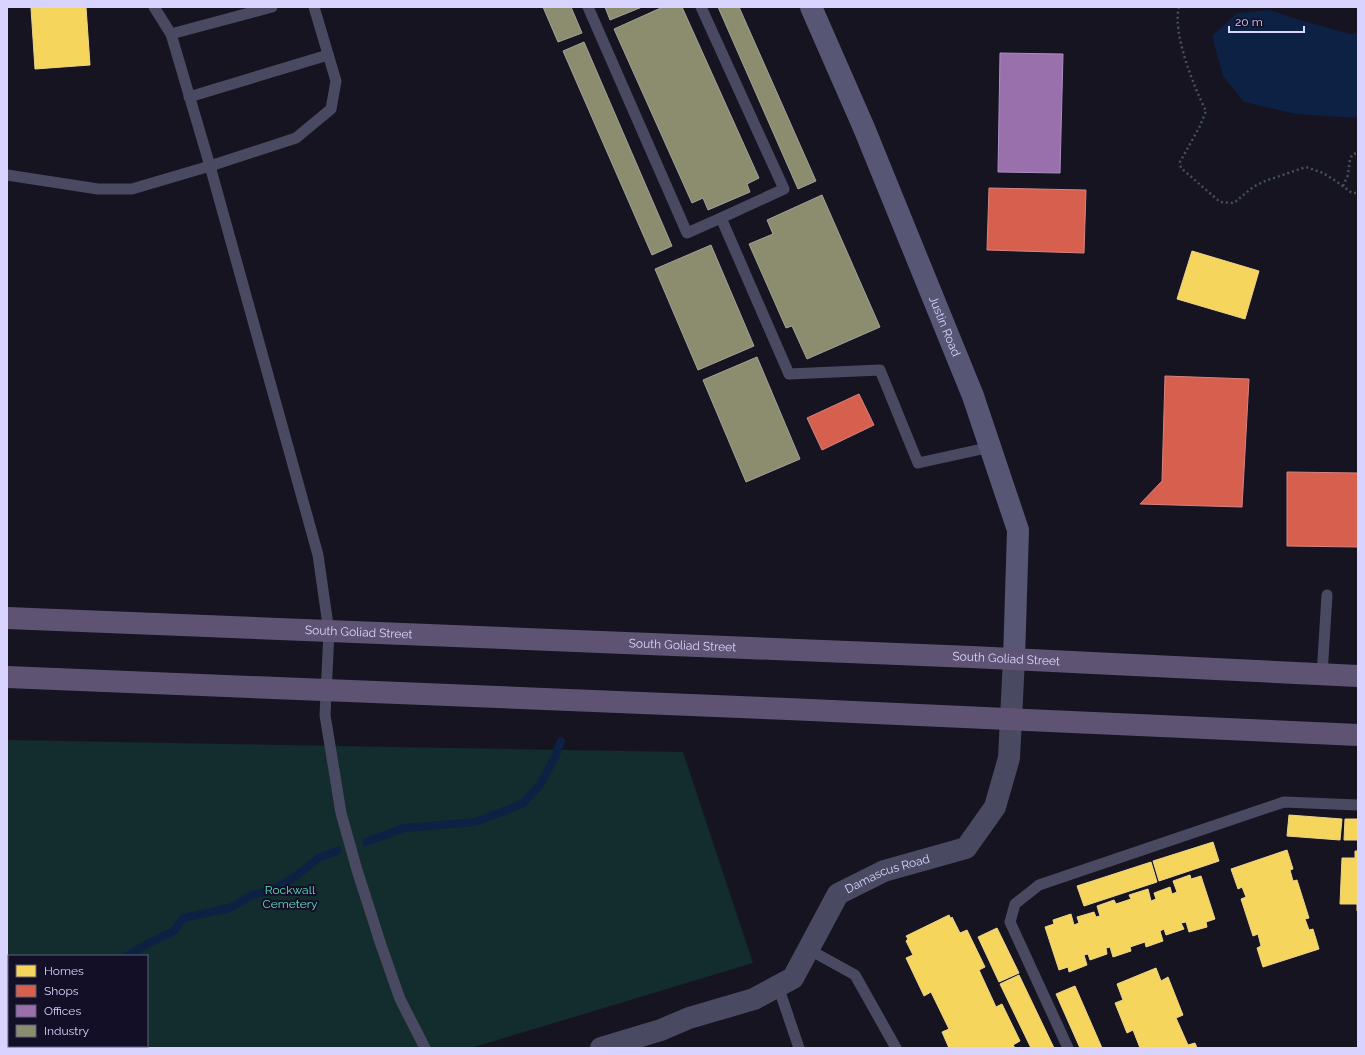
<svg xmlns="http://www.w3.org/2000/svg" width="1365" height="1055" font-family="Raleway,sans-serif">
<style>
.green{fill:#132c2d;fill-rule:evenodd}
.water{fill:#0d2144}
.homes{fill:#f6d55c;stroke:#edd58d}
.shops{fill:#d6604d;stroke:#d78382}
.offices{fill:#9970ab;stroke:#ac8ec4}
.industry{fill:#8c8c6e;stroke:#a3a29a}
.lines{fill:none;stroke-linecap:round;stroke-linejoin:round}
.stream{stroke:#0d2144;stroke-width:8}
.path{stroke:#44505f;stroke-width:2.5;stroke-dasharray:2 3;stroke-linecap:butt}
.lane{stroke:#4a4962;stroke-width:11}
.street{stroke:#4a4962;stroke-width:22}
.secondary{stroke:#575674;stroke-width:22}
.primary{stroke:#5e5373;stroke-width:22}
.labels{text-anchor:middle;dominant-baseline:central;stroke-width:4;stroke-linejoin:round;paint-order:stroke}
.street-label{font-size:12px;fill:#d9d4ff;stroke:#130f26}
.park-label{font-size:12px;fill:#5fe0c0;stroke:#130f26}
</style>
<rect width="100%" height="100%" fill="#161421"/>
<path class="green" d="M 7,740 L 683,752 L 753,963 L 471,1048 L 7,1048 ZM 9,956 L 147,956 L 147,1046 L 9,1046 Z"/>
<polygon class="water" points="1270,10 1306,22 1351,34 1358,33 1358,118 1296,114 1244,102 1223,76 1212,36 1237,13"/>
<g class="homes">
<polygon points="50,7 86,7 90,65 35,69 31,8"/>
<polygon points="1192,251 1259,271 1245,319 1177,299"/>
<polygon points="1289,815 1342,819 1340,840 1287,836"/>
<polygon points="1345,819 1358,819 1358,840 1344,840"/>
<polygon points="1213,842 1219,861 1159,881 1153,861"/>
<polygon points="1287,850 1293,869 1290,870 1293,881 1297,880 1309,918 1305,919 1309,930 1313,929 1319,949 1263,967 1257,948 1261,946 1258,934 1253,936 1241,899 1246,897 1242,887 1238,889 1231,869"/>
<polygon points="1355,851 1358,851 1358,911 1357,911 1357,904 1340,904 1342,858 1355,858"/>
<polygon points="1151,862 1157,882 1084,906 1077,886"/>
<polygon points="1190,875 1191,879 1201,876 1215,919 1206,922 1207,927 1189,932 1186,922 1181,923 1184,929 1166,935 1164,929 1160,931 1163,941 1146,947 1145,942 1130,947 1131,951 1113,957 1110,947 1106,948 1107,954 1090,960 1088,954 1084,955 1087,965 1069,972 1068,967 1059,970 1045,927 1054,924 1053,920 1071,914 1074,925 1079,923 1077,917 1094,912 1096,917 1100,916 1097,906 1114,900 1116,904 1131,899 1129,895 1148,889 1151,901 1156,899 1154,893 1170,887 1172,894 1177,892 1173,881"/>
<polygon points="949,915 951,919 952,917 960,933 967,930 985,967 979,970 996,1007 1002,1004 1020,1041 1013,1045 1015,1048 949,1048 942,1032 949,1029 931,992 924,996 906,958 913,955 906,941 908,939 906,936"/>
<polygon points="997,928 1019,973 999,982 978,937"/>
<polygon points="1156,968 1161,981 1168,977 1183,1015 1176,1018 1188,1045 1195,1043 1197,1048 1140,1048 1133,1030 1127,1033 1115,1003 1123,1000 1117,984"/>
<polygon points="1019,975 1054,1048 1031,1048 1000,984"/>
<polygon points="1075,986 1102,1048 1080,1048 1056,994"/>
</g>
<g class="shops">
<polygon points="989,188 1086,190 1084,253 987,250"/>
<polygon points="1165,376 1249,379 1242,507 1140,504 1162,481"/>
<polygon points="859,394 874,425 822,450 807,418"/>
<polygon points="1287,472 1358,473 1358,547 1287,546"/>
</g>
<polygon class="offices" points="1000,53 1063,54 1060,173 998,172"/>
<g class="industry">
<polygon points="543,7 571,7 582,33 558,42"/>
<polygon points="605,7 642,7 610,20"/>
<polygon points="663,7 682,7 759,178 747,184 750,192 708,210 703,198 692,203 614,29"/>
<polygon points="718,7 739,7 816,181 798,189"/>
<polygon points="584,42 672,246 652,255 563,51"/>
<polygon points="822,195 880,327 807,359 792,326 786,328 749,244 773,234 767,220"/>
<polygon points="711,245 754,346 698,370 655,269"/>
<polygon points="757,357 800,459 746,482 703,380"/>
</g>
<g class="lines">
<g class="stream">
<polyline points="366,842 404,828 476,822 522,804 540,785 555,757 561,741"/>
<polyline points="127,956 151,942 174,931 183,918 230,908 250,896 275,889 296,876 318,858 337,851"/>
<polyline points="7,1001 9,1000"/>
</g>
<g class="path">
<path d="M 1179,7 C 1172,33 1194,87 1206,111 L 1200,126 L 1180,162 L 1181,168 L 1220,202 L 1234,203 L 1253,187 L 1265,181 L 1306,167 L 1323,173 L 1336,181 L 1352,193 L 1358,193"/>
<polyline points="1343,186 1348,175 1350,159 1353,154 1358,153"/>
</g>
<g class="lane">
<polyline points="154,7 171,34 210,166 318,555 329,632 325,715 341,813 357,870 381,945 400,999 425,1048"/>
<polyline points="588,7 687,233 721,218"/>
<polyline points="701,7 784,189 721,218 789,374 880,370 918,463 991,447"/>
<polyline points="171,34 272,7"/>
<polyline points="189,97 328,55"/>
<polyline points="7,175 98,189 132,189 210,166 296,138 331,109 336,81 314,7"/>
<polyline points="1322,675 1327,595"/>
<polyline points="808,949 855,975 896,1048"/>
<polyline points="778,986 799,1048"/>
<polyline points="1068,1048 1010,922 1015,904 1039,885 1284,802 1358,805"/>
</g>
<path class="street" id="s1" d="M 601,1048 L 661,1030 L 689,1018 L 754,999 L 778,986 L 793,978 L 838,894 L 884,871 L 966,848 L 995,807 L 1009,758 L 1014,659"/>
<path class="secondary" id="s2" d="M 811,7 L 864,128 L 973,396 L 1018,530 L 1014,659"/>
<g class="primary">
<path id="s3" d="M 7,618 L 971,657 L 1358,676"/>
<polyline points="7,677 788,709 1358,735"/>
</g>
</g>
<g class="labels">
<g class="street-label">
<text stroke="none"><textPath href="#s2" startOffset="346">Justin Road</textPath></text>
<text stroke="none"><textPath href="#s3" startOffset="352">South Goliad Street</textPath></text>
<text stroke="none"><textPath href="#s3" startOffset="676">South Goliad Street</textPath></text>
<text stroke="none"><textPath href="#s3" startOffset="1000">South Goliad Street</textPath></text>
<text stroke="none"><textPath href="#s1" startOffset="354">Damascus Road</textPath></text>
</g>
<g class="park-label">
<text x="290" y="890">Rockwall<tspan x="290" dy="14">Cemetery</tspan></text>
</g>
</g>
<rect width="1365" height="1055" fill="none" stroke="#d9d4ff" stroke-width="16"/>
<rect x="8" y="955" width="140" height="92" fill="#130f26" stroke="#625e7d"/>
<rect x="16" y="965" width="20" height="12" fill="#f6d55c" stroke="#625e7d"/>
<text x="44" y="975" font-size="12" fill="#d9d4ff">Homes</text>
<rect x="16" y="985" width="20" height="12" fill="#d6604d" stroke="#625e7d"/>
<text x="44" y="995" font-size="12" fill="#d9d4ff">Shops</text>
<rect x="16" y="1005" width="20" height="12" fill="#9970ab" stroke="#625e7d"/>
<text x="44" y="1015" font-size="12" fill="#d9d4ff">Offices</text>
<rect x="16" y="1025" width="20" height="12" fill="#8c8c6e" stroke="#625e7d"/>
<text x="44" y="1035" font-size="12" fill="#d9d4ff">Industry</text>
<path d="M1229 26v6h75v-6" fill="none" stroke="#d9d4ff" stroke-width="2"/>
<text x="1235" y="26" font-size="12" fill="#d9d4ff" stroke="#130f26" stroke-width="3" paint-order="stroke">20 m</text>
</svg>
